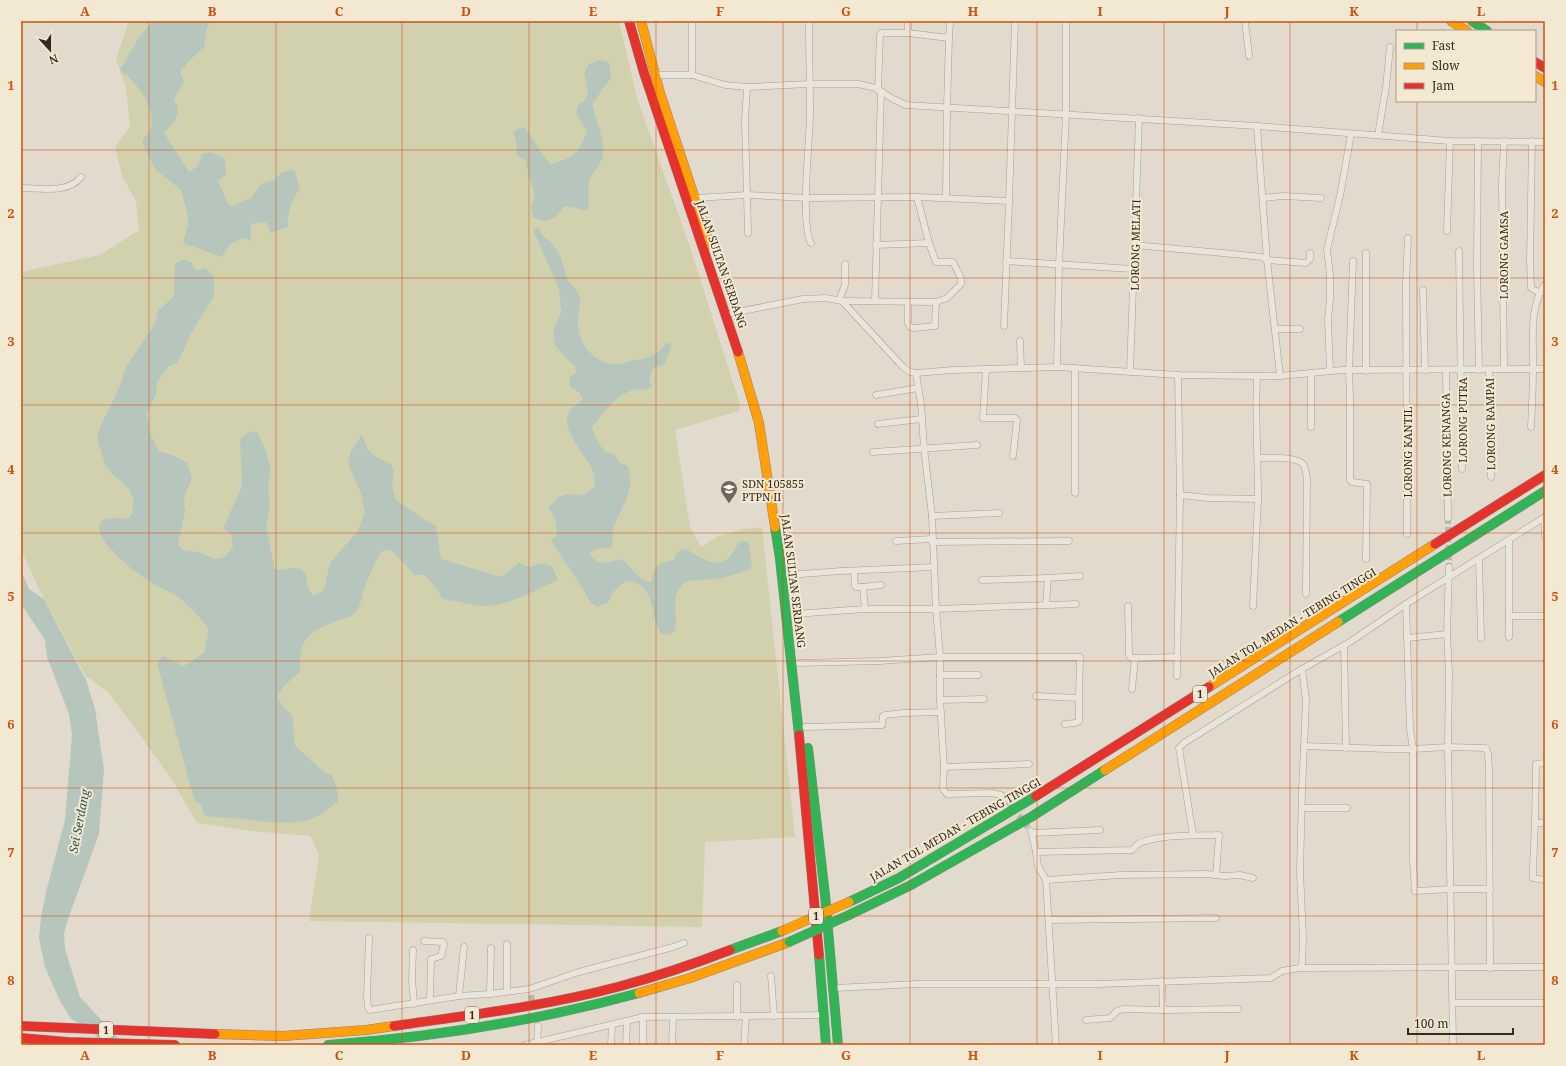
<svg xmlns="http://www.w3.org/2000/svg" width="1566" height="1066" font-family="'Noto Serif',serif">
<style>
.green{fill:#d2d1ae}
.water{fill:#b7c6bc}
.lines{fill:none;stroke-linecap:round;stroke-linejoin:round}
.street-tunnel{stroke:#bfb6a9;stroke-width:6;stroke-dasharray:6 3;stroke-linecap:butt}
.street-casing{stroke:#a79f95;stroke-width:7}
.fast-casing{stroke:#8c857c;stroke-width:10}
.slow-casing{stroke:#8c857c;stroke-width:10}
.jam-casing{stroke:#8c857c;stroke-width:10}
.street{stroke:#eae5dc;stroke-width:6}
.fast{stroke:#30b455;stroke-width:9}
.slow{stroke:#ff9f0a;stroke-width:9}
.jam{stroke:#e5322d;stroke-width:9}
.fast-bridge-casing{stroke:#8c857c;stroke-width:10;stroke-linecap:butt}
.slow-bridge-casing{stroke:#8c857c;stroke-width:10;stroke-linecap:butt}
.fast-bridge{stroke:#30b455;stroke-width:9}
.slow-bridge{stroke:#ff9f0a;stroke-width:9}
.grid{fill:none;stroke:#cd520f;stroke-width:1;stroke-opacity:0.55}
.labels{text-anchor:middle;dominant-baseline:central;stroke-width:4;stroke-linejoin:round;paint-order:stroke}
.shield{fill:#f3e8d1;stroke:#6e6253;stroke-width:1}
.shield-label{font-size:10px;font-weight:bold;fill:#35281d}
.street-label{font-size:11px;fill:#35281d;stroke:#f3e8d1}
.poi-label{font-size:11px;fill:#35281d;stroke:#f3e8d1;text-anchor:start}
.water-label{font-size:12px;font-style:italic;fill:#2d5450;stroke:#f3e8d1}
.neatline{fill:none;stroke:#cd520f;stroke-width:1.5}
.grid-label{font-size:13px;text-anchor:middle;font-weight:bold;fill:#cd520f}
</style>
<rect width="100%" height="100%" fill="#e2dacc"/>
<polygon class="green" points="129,21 619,21 637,98 689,244 740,404 739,411 675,430 690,527 701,547 718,536 744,529 762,527 795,837 705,842 702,927 309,921 319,854 310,836 252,831 197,823 171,778 110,694 85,675 39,589 21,550 21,272 100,255 139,230 136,201 122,176 115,147 130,126 126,88 116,59"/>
<g class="water">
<path d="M 155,21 L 211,21 L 207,28 L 204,47 L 189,61 L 180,72 L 184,82 L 174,99 C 183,115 174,122 164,133 L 189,172 L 198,166 L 202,154 L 211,152 L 225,159 L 226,174 L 218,181 L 230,207 L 252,197 L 262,183 L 272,181 L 283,172 L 294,170 L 300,188 C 292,199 287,213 288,227 L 270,233 L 267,223 L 260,222 L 251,225 L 251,241 L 243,238 L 230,244 L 222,257 L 183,243 L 188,225 L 188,216 L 181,190 L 157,171 L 149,158 L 142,141 C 144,137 148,134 150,130 C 158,109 136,81 120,70 C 128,57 142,28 155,21 Z"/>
<path d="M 600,60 L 609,62 L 611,78 L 592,104 C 595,117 606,143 603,155 C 601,166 591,173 589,183 C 587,192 590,201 588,210 C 577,211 575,205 564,207 C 553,219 550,225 533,217 L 531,207 L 535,194 L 528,173 L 526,161 L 517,155 L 516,141 L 513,131 L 525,127 L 543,155 L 551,164 C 575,158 578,153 587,131 L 576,113 L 578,105 L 585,100 L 588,91 L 584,73 L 589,64 Z"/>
<path d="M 539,228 C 543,239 548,238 554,246 C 562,255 563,269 568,280 C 571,285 576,289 579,295 C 582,304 578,312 578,321 C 577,341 592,362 613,364 C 620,365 629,361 636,360 C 649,358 661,354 666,342 L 672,345 L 664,365 L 654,367 L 649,379 L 652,387 C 645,391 637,388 630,391 C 614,397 603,414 592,427 L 596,439 L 604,451 L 614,454 L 620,463 L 628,466 L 631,481 L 627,498 L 613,528 L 612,547 L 594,550 L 589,554 C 602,568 606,562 623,559 C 631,569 639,579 651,583 L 655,568 L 664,562 L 673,560 L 678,551 L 687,549 C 693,554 699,557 706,560 C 725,568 730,557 739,542 L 748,541 L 752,565 L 749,570 L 723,578 L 687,581 C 668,595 679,611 675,631 L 669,635 L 662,634 C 650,619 656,593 638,584 C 634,582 629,582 625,581 L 613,592 L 608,603 L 597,607 L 590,602 L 583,589 L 551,541 L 557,534 L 555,519 L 549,508 C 561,492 565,494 584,495 L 595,486 C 595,482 595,475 593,471 C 587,456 559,429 569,412 C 572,407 579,403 583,399 L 579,392 L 570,387 L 569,379 L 576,372 L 575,366 L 565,357 L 555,345 L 553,332 L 561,311 L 559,289 L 533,230 Z"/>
<path d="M 183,259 L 191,262 L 196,270 L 205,268 L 214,276 L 214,296 L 190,335 L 178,363 L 169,366 L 157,382 L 156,395 L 146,413 L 152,438 L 159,451 L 175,456 L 187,463 L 192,478 L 184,497 L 185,512 L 178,545 L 183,550 L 198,552 L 215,559 L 224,557 L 233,547 L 231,534 L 223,529 L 242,485 L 240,439 L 250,431 L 258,433 L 265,449 L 271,469 L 268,486 L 270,505 L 266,527 L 275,570 L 294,568 L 300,569 L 306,575 L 308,587 L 313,596 L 324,590 L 330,563 L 357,532 L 365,512 L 361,494 L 348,463 L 351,451 L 362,434 C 368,455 372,455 391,464 L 394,472 L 392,486 L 396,500 C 409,508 421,519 436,526 L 441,559 C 453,563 466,566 478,570 C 487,572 493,576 502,576 L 519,563 L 530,567 L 541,563 L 552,566 L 558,580 C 538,589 509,605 488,606 C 474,606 457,601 443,599 L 432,583 L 425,575 L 415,575 L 390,549 L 380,553 C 374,565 368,577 364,590 C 362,596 361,605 357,610 C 353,618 347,617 339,620 C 309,632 298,638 300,672 L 284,686 L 277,697 L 285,709 L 292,715 L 295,746 L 322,770 L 332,776 L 337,788 L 338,801 C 329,809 317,818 305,821 C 281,826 255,819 231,818 C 222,817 213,818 204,815 L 201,805 L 196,801 L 193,795 L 157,663 L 163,656 L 184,666 L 204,653 L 209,629 C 200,618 190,606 179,598 C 171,591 161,589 152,583 C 140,576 86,537 102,521 C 106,517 122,519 129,518 L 132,513 L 133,505 L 133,498 L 129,489 L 112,474 L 105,464 L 97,438 L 101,425 L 119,388 L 126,367 L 155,324 L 158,311 L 174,296 L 175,264 Z"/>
<polygon points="21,571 29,589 44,599 86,680 95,709 104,770 99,834 69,916 64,933 65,949 80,997 119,1039 101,1045 94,1033 71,1019 60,1001 45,967 39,938 41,917 47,888 65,820 72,735 69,714 47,657 45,640 21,604"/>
</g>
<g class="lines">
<g class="street-tunnel">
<polyline points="1448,518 1449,567"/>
<polyline points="1001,795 1005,798 1031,831"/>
<polyline points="531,995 536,1018"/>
</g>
<defs>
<g id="street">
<path d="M 809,21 C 809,51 810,82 810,113 C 810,139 800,223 811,243"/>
<polyline points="908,21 908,33"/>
<polyline points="1245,21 1249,56"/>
<polyline points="655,75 692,75 725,85 747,87 810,84 858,84 876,88 893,99 906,105 1257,126 1450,141 1545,142"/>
<polyline points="692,75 692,21"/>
<polyline points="747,87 745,121 748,233"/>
<polyline points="878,90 880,35 881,33 908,33 949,38 950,21"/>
<polyline points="1257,126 1267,260 1280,376"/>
<polyline points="1378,135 1386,87 1390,47"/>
<polyline points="1478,141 1477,267 1479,370"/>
<polyline points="1504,141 1502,184 1504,369"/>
<polyline points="1532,141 1530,262 1531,288 1540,293"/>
<path d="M 21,188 C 41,188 68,194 81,177"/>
<polyline points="695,198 747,195 807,198 917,197 1009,201 1004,326"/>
<polyline points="946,198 947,107 949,38"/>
<polyline points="1263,198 1283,196 1321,198"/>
<polyline points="1009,201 1015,21"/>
<polyline points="1447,231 1450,141"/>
<polyline points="876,245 929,243"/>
<polyline points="1134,245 1233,254 1262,257 1267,260 1306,263 1310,259 1310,253"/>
<polyline points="1459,251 1462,469"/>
<polyline points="1006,261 1133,269"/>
<polyline points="1353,261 1349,370 1350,398 1350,480 1352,482 1367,484 1366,559"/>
<polyline points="1423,290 1425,370"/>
<polyline points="839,300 845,285 845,264"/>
<polyline points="842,301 936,302 947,298 961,284 961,278 953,262 936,262 929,243 917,197"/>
<polyline points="875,301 881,92"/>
<polyline points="908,303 908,323 910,327 914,328 935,326 936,302"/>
<polyline points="732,313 803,299 826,298 842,301 903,367 910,372 916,373 953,370 1057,367 1178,375 1257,376 1280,376 1342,370 1545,369"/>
<polyline points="1275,329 1300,329"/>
<polyline points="1020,341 1021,367"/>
<polyline points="1057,367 1059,264 1066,115 1066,21"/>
<polyline points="1075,368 1075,493"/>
<polyline points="986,369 983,418 1015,418 1017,420 1013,456"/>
<polyline points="1446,370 1448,518"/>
<polyline points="1489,370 1491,477"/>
<polyline points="1330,371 1328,319 1330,299 1330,275 1327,249 1340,196 1351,134"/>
<polyline points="1366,371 1366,253"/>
<polyline points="1130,372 1139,118"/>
<polyline points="916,373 921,404 924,448 932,516 936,609 940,657 940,700 944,767 943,789 947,794 992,793 1001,795"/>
<polyline points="1311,373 1311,427"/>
<polyline points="876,395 918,388"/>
<polyline points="878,424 921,419"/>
<path d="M 1531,427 C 1532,408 1533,388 1533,368 C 1534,340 1528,309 1545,284"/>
<polyline points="873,452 977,445"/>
<path d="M 1258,458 C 1269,458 1293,456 1302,463 C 1306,466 1306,474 1307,478 L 1306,594"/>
<path d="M 1180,495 L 1208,498 L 1258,499 C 1258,458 1255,417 1257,376"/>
<polyline points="932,516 999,513"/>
<polyline points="1544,518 1545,536"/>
<polyline points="1407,534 1406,283 1408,238"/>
<polyline points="1509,540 1509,616"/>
<polyline points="896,541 932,539"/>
<polyline points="932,542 1069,541"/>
<polyline points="1479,559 1481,638"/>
<polyline points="1449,567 1447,634 1449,672 1448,747 1453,1045"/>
<polyline points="854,571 855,586 856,587 863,587 865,609"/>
<polyline points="788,575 841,571 934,567"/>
<polyline points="982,580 1048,578"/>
<polyline points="863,587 881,585"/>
<polyline points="1406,604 1410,729 1413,749 1413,861 1415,891 1452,889 1490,889"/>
<polyline points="1046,605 1048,578 1080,576"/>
<polyline points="1128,606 1129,655 1131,658 1135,658"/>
<polyline points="1253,606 1258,499"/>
<polyline points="794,614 865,609 936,609 1076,604"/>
<polyline points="1509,637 1509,616 1545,616"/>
<polyline points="1407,638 1447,634"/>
<polyline points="1344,645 1346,748"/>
<polyline points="799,663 880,661 940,657 1080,657 1079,698 1036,696"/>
<polyline points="940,675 978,675"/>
<polyline points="1177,676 1180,495 1178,375"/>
<polyline points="1132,689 1135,658 1178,657"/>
<polyline points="940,700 984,699"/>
<polyline points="1065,724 1075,723 1079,721 1079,698"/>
<polyline points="805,727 882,725 883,716 885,715 904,713 941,712"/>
<polyline points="1304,746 1388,749 1413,749 1448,747 1486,748 1488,754 1489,769 1490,968"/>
<polyline points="944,767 1029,764"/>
<polyline points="1302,808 1347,808"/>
<polyline points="1535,823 1536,764 1545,763"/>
<polyline points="1545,823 1535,823 1533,868 1533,878 1545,880"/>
<polyline points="1031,831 1036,852 1038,866 1046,880 1056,1045"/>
<polyline points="1032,833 1100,830"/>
<polyline points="1193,835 1180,754 1179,748 1184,743 1302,669 1350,642 1406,604 1545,517"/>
<path d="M 1036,852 L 1132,850 C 1135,848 1135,846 1138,844 C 1157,834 1198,836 1219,835 L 1216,875"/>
<polyline points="1046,880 1121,875 1207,874 1224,876 1240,875 1253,878"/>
<polyline points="1049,920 1216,918"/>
<polyline points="369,938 367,997 368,1007 370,1010 459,996 490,994 529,989 579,972 673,947 684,943"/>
<polyline points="424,941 443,942 444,944 441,956 431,959 430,1000"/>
<polyline points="413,950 412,979 414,1004"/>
<polyline points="1300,968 1545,967"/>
<polyline points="771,976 774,1016"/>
<polyline points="1162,981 1163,1010 1238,1009"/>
<polyline points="737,985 737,1017"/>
<polyline points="834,988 918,984 1098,984 1271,978 1282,971 1300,968 1302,965 1303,937 1300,872 1302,791 1306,700 1302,669"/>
<polyline points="507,991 507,944"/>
<polyline points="490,994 491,948"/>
<polyline points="459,996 464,947"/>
<polyline points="1453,1003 1545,1003"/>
<polyline points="1086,1020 1110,1018 1117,1011 1123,1009 1163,1010"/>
<polyline points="525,1045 643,1017 824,1015"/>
<polyline points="537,1045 538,1026"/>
<polyline points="611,1045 612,1025"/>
<polyline points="626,1045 627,1021"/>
<polyline points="643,1045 643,1017"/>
<polyline points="672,1045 673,1017"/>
<polyline points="744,1045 746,1016"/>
</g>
<g id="fast">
<polyline points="1472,21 1487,31"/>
<polyline points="775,527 780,559 799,735"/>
<polyline points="1338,622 1545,491"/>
<polyline points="808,748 825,895 838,1045"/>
<polyline points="849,902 899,878 1036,796"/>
<polyline points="849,915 911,885 1031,817 1105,770"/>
<polyline points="730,950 782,931"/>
<polyline points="819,955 826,1045"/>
<path d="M 328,1045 C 434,1037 537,1021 639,993"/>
</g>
<g id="slow">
<polyline points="641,21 660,93 710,244"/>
<polyline points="1451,21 1467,31"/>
<polyline points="1535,76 1545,82"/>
<polyline points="738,352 759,423 775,527"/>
<polyline points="1209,687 1435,544"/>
<polyline points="1105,770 1338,622"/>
<polyline points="639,993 690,978 789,942"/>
<polyline points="215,1034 283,1036 366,1030 394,1026"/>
</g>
<g id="jam">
<polyline points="629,21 644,73 738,352"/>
<polyline points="1535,62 1545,68"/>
<polyline points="1435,544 1545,475"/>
<polyline points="799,735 819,955"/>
<polyline points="1036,796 1209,687"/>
<polyline points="21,1026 215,1034"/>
<path d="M 394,1026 C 470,1015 547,1006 621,986 C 658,976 694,964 730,950"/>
<polyline points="21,1038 68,1042 175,1045"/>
</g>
</defs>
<use href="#street" class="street-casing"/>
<use href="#fast" class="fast-casing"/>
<use href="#slow" class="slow-casing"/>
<use href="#jam" class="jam-casing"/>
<use href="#street" class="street"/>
<use href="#fast" class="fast"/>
<use href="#slow" class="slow"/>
<use href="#jam" class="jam"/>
<defs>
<polyline id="fast-bridge" points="789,942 849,915"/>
<polyline id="slow-bridge" points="782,931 849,902"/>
</defs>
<use href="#fast-bridge" class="fast-bridge-casing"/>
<use href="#slow-bridge" class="slow-bridge-casing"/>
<use href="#fast-bridge" class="fast-bridge"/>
<use href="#slow-bridge" class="slow-bridge"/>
</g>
<path class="grid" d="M 149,21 L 149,1045M 276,21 L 276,1045M 402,21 L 402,1045M 529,21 L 529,1045M 656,21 L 656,1045M 783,21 L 783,1045M 910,21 L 910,1045M 1037,21 L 1037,1045M 1164,21 L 1164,1045M 1290,21 L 1290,1045M 1417,21 L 1417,31M 1417,101 L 1417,1045M 21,150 L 1545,150M 21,278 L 1545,278M 21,405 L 1545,405M 21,533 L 1545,533M 21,661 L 1545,661M 21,788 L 1545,788M 21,916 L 1545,916"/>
<defs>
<symbol id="school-pin" viewBox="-11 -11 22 30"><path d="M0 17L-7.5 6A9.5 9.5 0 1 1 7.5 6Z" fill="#72665a" stroke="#f3e8d1"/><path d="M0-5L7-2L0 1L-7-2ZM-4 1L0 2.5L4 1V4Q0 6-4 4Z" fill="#fff"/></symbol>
</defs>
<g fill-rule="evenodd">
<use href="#school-pin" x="719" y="479" width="20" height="27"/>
</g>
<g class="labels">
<g class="shield">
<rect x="1193" y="686" width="14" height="16" rx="3"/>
<rect x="809" y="908" width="14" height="16" rx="3"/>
<rect x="465" y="1007" width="14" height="16" rx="3"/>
<rect x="99" y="1022" width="14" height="16" rx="3"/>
</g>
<g class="shield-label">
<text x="1200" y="694">1</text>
<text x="816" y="916">1</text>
<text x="472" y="1015">1</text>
<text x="106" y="1030">1</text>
</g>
<g class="street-label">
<text transform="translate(1135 245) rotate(-89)">LORONG MELATI</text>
<text transform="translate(1503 255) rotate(-90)">LORONG GAMSA</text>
<text transform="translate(722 264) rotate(71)">JALAN SULTAN SERDANG</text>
<text transform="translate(1462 420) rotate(-90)">LORONG PUTRA</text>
<text transform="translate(1490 424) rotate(-91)">LORONG RAMPAI</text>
<text transform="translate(1446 445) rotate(-91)">LORONG KENANGA</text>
<text transform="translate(1407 452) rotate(-90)">LORONG KANTIL</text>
<text transform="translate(794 581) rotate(83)">JALAN SULTAN SERDANG</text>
<text transform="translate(1292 622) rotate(-32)">JALAN TOL MEDAN - TEBING TINGGI</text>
<text transform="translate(955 829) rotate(-30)">JALAN TOL MEDAN - TEBING TINGGI</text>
</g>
<g class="poi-label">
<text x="742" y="483">SDN 105855<tspan x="742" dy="13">PTPN II</tspan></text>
</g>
<g class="water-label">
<text transform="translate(79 821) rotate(-79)">Sei Serdang</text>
</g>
</g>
<rect width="1566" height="1066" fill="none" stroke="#f3e8d1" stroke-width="44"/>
<rect x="1396" y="30" width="140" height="72" fill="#f3e8d1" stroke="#a79b89"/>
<rect x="1404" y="43" width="20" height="6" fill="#30b455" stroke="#a79b89"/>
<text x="1432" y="50" font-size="12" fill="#35281d">Fast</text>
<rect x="1404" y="63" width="20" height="6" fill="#ff9f0a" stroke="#a79b89"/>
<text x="1432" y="70" font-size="12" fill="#35281d">Slow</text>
<rect x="1404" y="83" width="20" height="6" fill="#e5322d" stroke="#a79b89"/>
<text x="1432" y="90" font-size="12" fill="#35281d">Jam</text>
<g transform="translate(50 50) rotate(159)" stroke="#f3e8d1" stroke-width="3" paint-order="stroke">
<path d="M0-3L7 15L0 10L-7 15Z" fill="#35281d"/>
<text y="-6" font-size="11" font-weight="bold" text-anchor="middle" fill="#35281d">N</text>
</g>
<path d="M1408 1028v6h105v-6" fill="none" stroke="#35281d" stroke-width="2"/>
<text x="1414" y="1028" font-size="12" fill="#35281d" stroke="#f3e8d1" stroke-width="3" paint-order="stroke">100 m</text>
<rect x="22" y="22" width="1522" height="1022" class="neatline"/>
<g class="grid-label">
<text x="85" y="16">A</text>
<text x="212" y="16">B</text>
<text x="339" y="16">C</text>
<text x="466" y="16">D</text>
<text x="593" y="16">E</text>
<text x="720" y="16">F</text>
<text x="846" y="16">G</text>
<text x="973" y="16">H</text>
<text x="1100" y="16">I</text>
<text x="1227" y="16">J</text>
<text x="1354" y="16">K</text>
<text x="1481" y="16">L</text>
<text x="11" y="90">1</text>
<text x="1555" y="90">1</text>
<text x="11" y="218">2</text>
<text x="1555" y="218">2</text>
<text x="11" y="346">3</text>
<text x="1555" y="346">3</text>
<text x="11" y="474">4</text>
<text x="1555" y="474">4</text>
<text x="11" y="601">5</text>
<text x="1555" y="601">5</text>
<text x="11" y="729">6</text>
<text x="1555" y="729">6</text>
<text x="11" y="857">7</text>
<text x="1555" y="857">7</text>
<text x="11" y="985">8</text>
<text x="1555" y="985">8</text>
<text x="85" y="1060">A</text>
<text x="212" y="1060">B</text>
<text x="339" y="1060">C</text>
<text x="466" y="1060">D</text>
<text x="593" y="1060">E</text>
<text x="720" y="1060">F</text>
<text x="846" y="1060">G</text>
<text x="973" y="1060">H</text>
<text x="1100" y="1060">I</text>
<text x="1227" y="1060">J</text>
<text x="1354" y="1060">K</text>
<text x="1481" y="1060">L</text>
</g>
</svg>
